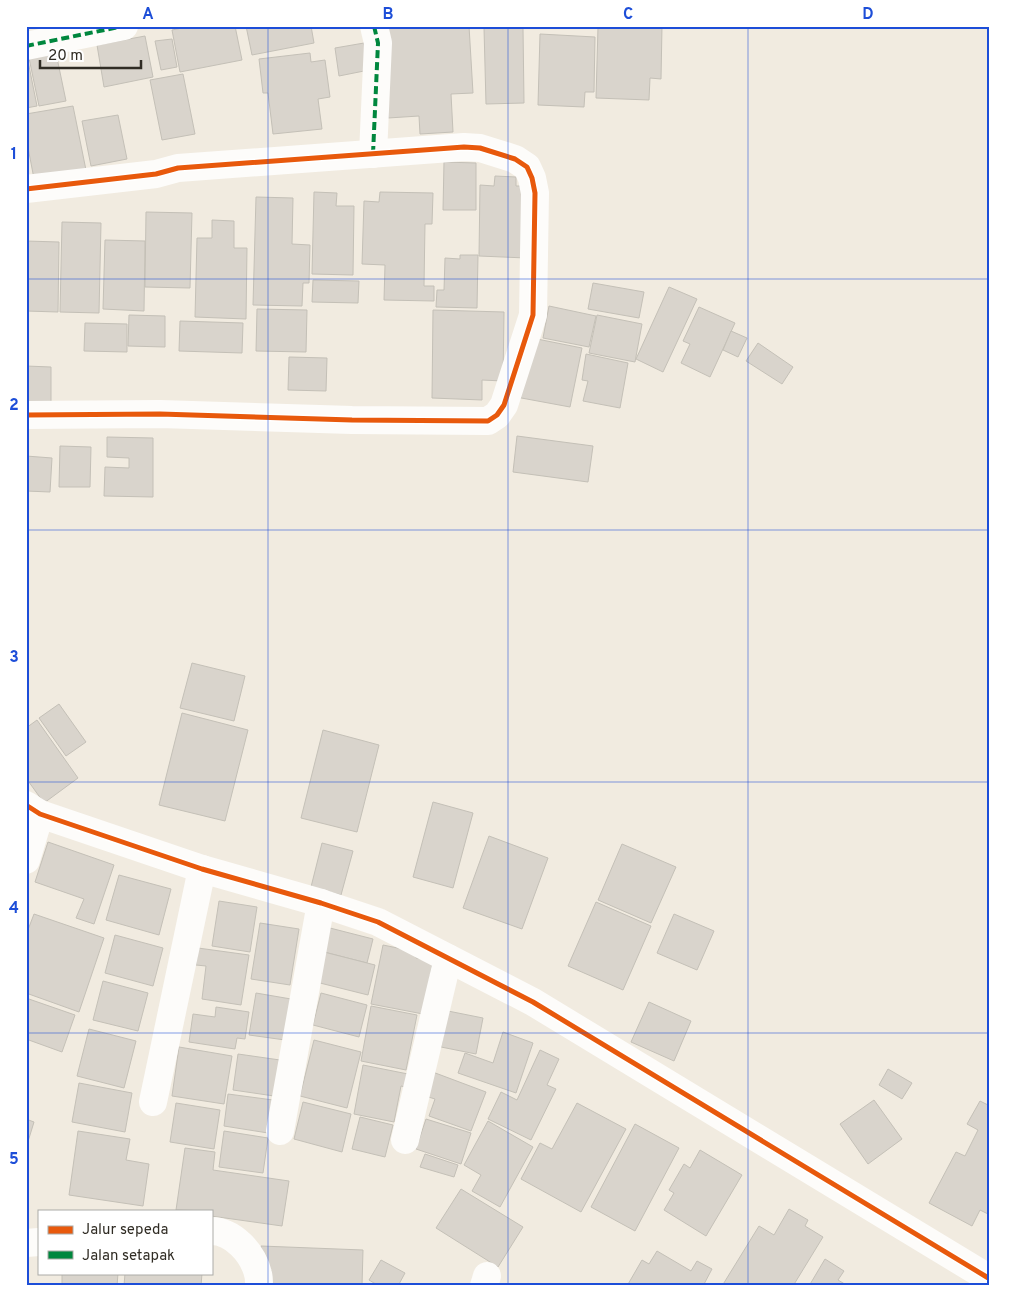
<svg xmlns="http://www.w3.org/2000/svg" width="1016" height="1312" font-family="Overpass,sans-serif">
<style>
.building{fill:#d9d4cc;stroke:#c4c0b7}
.lines{fill:none;stroke-linecap:round;stroke-linejoin:round}
.street{stroke:#fdfcfa;stroke-width:28}
.quiet{stroke:#00873e;stroke-width:4;stroke-dasharray:8 4;stroke-linecap:butt}
.cycleway-casing{stroke:#fff;stroke-width:8}
.cycleway{stroke:#e8590c;stroke-width:5}
.grid{fill:none;stroke:#1d4ed8;stroke-width:1;stroke-opacity:0.55}
.neatline{fill:none;stroke:#1d4ed8;stroke-width:2}
.grid-label{font-size:16px;text-anchor:middle;font-weight:bold;fill:#1d4ed8}
</style>
<rect width="100%" height="100%" fill="#f1ebe0"/>
<g class="building">
<polygon points="192,26 235,26 242,60 180,72 172,30"/>
<polygon points="246,26 311,26 314,43 252,55"/>
<polygon points="383,26 469,26 473,93 451,94 453,132 420,134 419,116 388,118"/>
<polygon points="623,26 662,26 661,79 650,78 649,100 596,98 598,27 623,28"/>
<polygon points="484,28 523,28 524,103 486,104"/>
<polygon points="540,34 595,37 594,92 585,92 584,107 538,105"/>
<polygon points="145,36 153,77 104,87 97,45"/>
<polygon points="172,39 177,67 161,70 155,41"/>
<polygon points="364,43 369,70 339,76 335,48"/>
<polygon points="56,53 66,101 39,106 29,58"/>
<polygon points="310,53 311,62 325,60 330,97 318,99 322,129 273,134 268,93 263,93 259,59"/>
<polygon points="26,61 28,61 37,106 26,108"/>
<polygon points="183,74 195,134 162,140 150,80"/>
<polygon points="73,106 87,175 35,184 26,137 26,114"/>
<polygon points="118,115 127,159 91,166 82,121"/>
<polygon points="444,162 476,163 476,210 443,210"/>
<polygon points="495,176 516,177 516,186 528,186 526,258 479,256 480,185 494,186"/>
<polygon points="314,192 337,193 336,206 354,206 353,275 312,274"/>
<polygon points="380,192 433,193 432,224 425,224 424,286 434,286 434,301 384,300 385,265 362,264 364,201 379,202"/>
<polygon points="256,197 293,198 292,244 310,245 309,283 303,283 302,306 253,305"/>
<polygon points="146,212 192,213 190,288 145,287"/>
<polygon points="212,220 234,221 234,248 247,248 246,319 195,317 197,238 212,238"/>
<polygon points="62,222 101,223 99,313 60,312"/>
<polygon points="105,240 145,241 144,311 103,309"/>
<polygon points="26,241 59,242 58,312 26,311"/>
<polygon points="460,255 478,255 477,308 436,307 437,290 444,290 445,258 460,259"/>
<polygon points="313,280 359,281 358,303 312,302"/>
<polygon points="593,283 644,292 639,318 588,309"/>
<polygon points="669,287 697,299 663,372 636,359"/>
<polygon points="549,306 596,316 589,347 543,338"/>
<polygon points="699,307 735,323 710,377 681,363 690,344 683,341"/>
<polygon points="257,309 307,310 306,352 256,351"/>
<polygon points="433,310 504,312 503,381 482,380 482,400 432,398"/>
<polygon points="129,315 165,316 165,347 128,346"/>
<polygon points="597,315 642,324 635,362 589,353"/>
<polygon points="180,321 243,323 242,353 179,351"/>
<polygon points="85,323 127,324 127,352 84,351"/>
<polygon points="731,331 747,338 738,357 723,350"/>
<polygon points="537,339 582,348 570,407 516,397"/>
<polygon points="758,343 793,367 782,384 746,361"/>
<polygon points="586,354 628,363 620,408 583,401 588,381 582,380"/>
<polygon points="289,357 327,358 326,391 288,390"/>
<polygon points="26,366 51,367 51,406 26,406"/>
<polygon points="517,436 593,446 588,482 513,472"/>
<polygon points="107,437 153,438 153,497 104,496 105,467 129,468 129,458 107,457"/>
<polygon points="60,446 91,447 90,487 59,487"/>
<polygon points="26,456 52,458 50,492 26,491"/>
<polygon points="192,663 245,676 234,721 180,708"/>
<polygon points="59,704 86,742 66,756 39,718"/>
<polygon points="182,713 248,730 225,821 159,805"/>
<polygon points="37,720 78,778 44,803 26,778 26,728"/>
<polygon points="323,730 379,745 357,832 301,818"/>
<polygon points="433,802 473,813 453,888 413,877"/>
<polygon points="489,836 548,858 522,929 463,908"/>
<polygon points="48,842 114,865 94,924 76,918 84,899 35,882"/>
<polygon points="322,843 353,851 341,895 311,887"/>
<polygon points="622,844 676,867 651,923 598,900"/>
<polygon points="119,875 171,889 159,935 106,920"/>
<polygon points="219,901 257,907 250,952 212,946"/>
<polygon points="596,902 651,926 623,990 568,966"/>
<polygon points="34,914 104,938 79,1012 26,993 26,935"/>
<polygon points="674,914 714,931 697,970 657,953"/>
<polygon points="260,923 299,929 290,985 251,979"/>
<polygon points="330,928 373,939 367,963 324,952"/>
<polygon points="115,935 163,948 153,986 105,973"/>
<polygon points="383,945 417,952 416,958 433,961 423,1014 371,1004"/>
<polygon points="198,948 249,955 241,1005 202,999 206,966 196,965"/>
<polygon points="324,952 375,965 368,995 316,982"/>
<polygon points="103,981 148,993 138,1031 93,1020"/>
<polygon points="256,993 291,999 285,1040 249,1035"/>
<polygon points="321,993 367,1005 359,1037 313,1025"/>
<polygon points="26,998 75,1015 62,1052 26,1039"/>
<polygon points="649,1002 691,1021 674,1061 631,1042"/>
<polygon points="371,1006 417,1015 406,1070 361,1061"/>
<polygon points="216,1007 249,1012 245,1039 237,1038 235,1049 189,1042 193,1014 215,1017"/>
<polygon points="448,1011 483,1018 476,1054 441,1047"/>
<polygon points="89,1029 136,1041 124,1088 77,1076"/>
<polygon points="503,1032 533,1043 516,1093 458,1073 465,1053 493,1063"/>
<polygon points="314,1040 361,1052 347,1108 300,1096"/>
<polygon points="179,1047 232,1056 224,1104 172,1096"/>
<polygon points="540,1050 559,1059 547,1085 556,1089 531,1140 488,1119 501,1092 517,1100"/>
<polygon points="238,1054 280,1060 274,1096 233,1090"/>
<polygon points="363,1065 413,1075 410,1088 401,1086 394,1122 354,1114"/>
<polygon points="888,1069 912,1083 902,1099 879,1085"/>
<polygon points="430,1071 486,1092 471,1131 429,1116 435,1099 422,1095"/>
<polygon points="79,1083 132,1093 125,1132 72,1122"/>
<polygon points="228,1094 273,1100 268,1133 224,1126"/>
<polygon points="874,1100 902,1139 868,1164 840,1124"/>
<polygon points="980,1101 990,1106 990,1215 980,1210 972,1226 929,1203 956,1152 965,1156 978,1130 967,1124"/>
<polygon points="303,1102 351,1114 342,1152 294,1139"/>
<polygon points="176,1103 220,1110 214,1149 170,1142"/>
<polygon points="577,1103 626,1129 581,1212 521,1179 540,1143 552,1149"/>
<polygon points="360,1117 393,1125 385,1157 352,1149"/>
<polygon points="26,1119 34,1122 26,1148"/>
<polygon points="426,1119 471,1133 461,1164 416,1149"/>
<polygon points="488,1121 533,1147 500,1207 472,1191 481,1175 464,1165"/>
<polygon points="635,1124 679,1148 635,1231 591,1207"/>
<polygon points="78,1131 130,1139 126,1160 149,1164 143,1206 69,1195"/>
<polygon points="224,1131 268,1138 263,1173 219,1167"/>
<polygon points="185,1148 215,1152 213,1170 289,1181 282,1226 211,1216 211,1211 176,1210"/>
<polygon points="700,1150 742,1175 706,1236 664,1210 674,1193 669,1190 684,1164 690,1168"/>
<polygon points="425,1154 458,1165 454,1177 420,1167"/>
<polygon points="461,1189 523,1227 498,1267 436,1228"/>
<polygon points="789,1209 808,1220 805,1226 823,1237 793,1286 722,1286 759,1226 774,1235"/>
<polygon points="261,1246 363,1250 362,1286 271,1286 260,1272"/>
<polygon points="657,1251 691,1271 697,1261 712,1269 703,1286 627,1286 642,1260 649,1264"/>
<polygon points="825,1259 844,1271 838,1280 848,1286 809,1286"/>
<polygon points="381,1260 405,1273 398,1286 379,1286 369,1280"/>
<polygon points="62,1273 118,1273 117,1286 62,1286"/>
<polygon points="125,1273 202,1273 201,1286 124,1286"/>
</g>
<g class="lines">
<g class="street">
<polyline points="26,46 124,26"/>
<polyline points="373,154 378,43 374,26"/>
<polyline points="26,189 156,174 178,168 464,147 480,148 515,159 527,167 532,178 535,193 533,315 504,405 497,415 488,421 352,420 160,414 26,415"/>
<polyline points="26,805 40,814 202,869 321,903 378,922 533,1002 990,1279"/>
<polyline points="26,860 40,814"/>
<polyline points="153,1102 202,869"/>
<polyline points="280,1131 321,903"/>
<polyline points="405,1140 448,958"/>
<path d="M 211,1231 C 233,1231 253,1253 258,1274 C 259,1277 259,1282 259,1286"/>
<polyline points="26,1243 39,1242"/>
<polyline points="484,1286 487,1276"/>
</g>
<g class="quiet">
<polyline points="26,46 124,26"/>
<polyline points="373,154 378,43 374,26"/>
</g>
<defs>
<g id="cycleway">
<polyline points="26,189 156,174 178,168 464,147 480,148 515,159 527,167 532,178 535,193 533,315 504,405 497,415 488,421 352,420 160,414 26,415"/>
<polyline points="26,805 40,814 202,869 321,903 378,922 533,1002 990,1279"/>
</g>
</defs>
<use href="#cycleway" class="cycleway-casing"/>
<use href="#cycleway" class="cycleway"/>
</g>
<path class="grid" d="M 268,26 L 268,1286M 508,26 L 508,1286M 748,26 L 748,1286M 26,279 L 990,279M 26,530 L 990,530M 26,782 L 990,782M 26,1033 L 990,1033"/>
<rect width="1016" height="1312" fill="none" stroke="#ffffff" stroke-width="55"/>
<rect x="38" y="1210" width="175" height="65" fill="#ffffff" stroke="#acaba7"/>
<rect x="48" y="1226" width="25" height="8" fill="#e8590c" stroke="#acaba7"/>
<text x="82" y="1234" font-size="15" fill="#302c24">Jalur sepeda</text>
<rect x="48" y="1251" width="25" height="8" fill="#00873e" stroke="#acaba7"/>
<text x="82" y="1260" font-size="15" fill="#302c24">Jalan setapak</text>
<path d="M40 60v8h101v-8" fill="none" stroke="#302c24" stroke-width="2.5"/>
<text x="48" y="60" font-size="15" fill="#302c24" stroke="#ffffff" stroke-width="4" paint-order="stroke">20 m</text>
<rect x="28" y="28" width="960" height="1256" class="neatline"/>
<g class="grid-label">
<text x="148" y="19">A</text>
<text x="388" y="19">B</text>
<text x="628" y="19">C</text>
<text x="868" y="19">D</text>
<text x="14" y="159">1</text>
<text x="14" y="410">2</text>
<text x="14" y="662">3</text>
<text x="14" y="913">4</text>
<text x="14" y="1164">5</text>
</g>
</svg>
